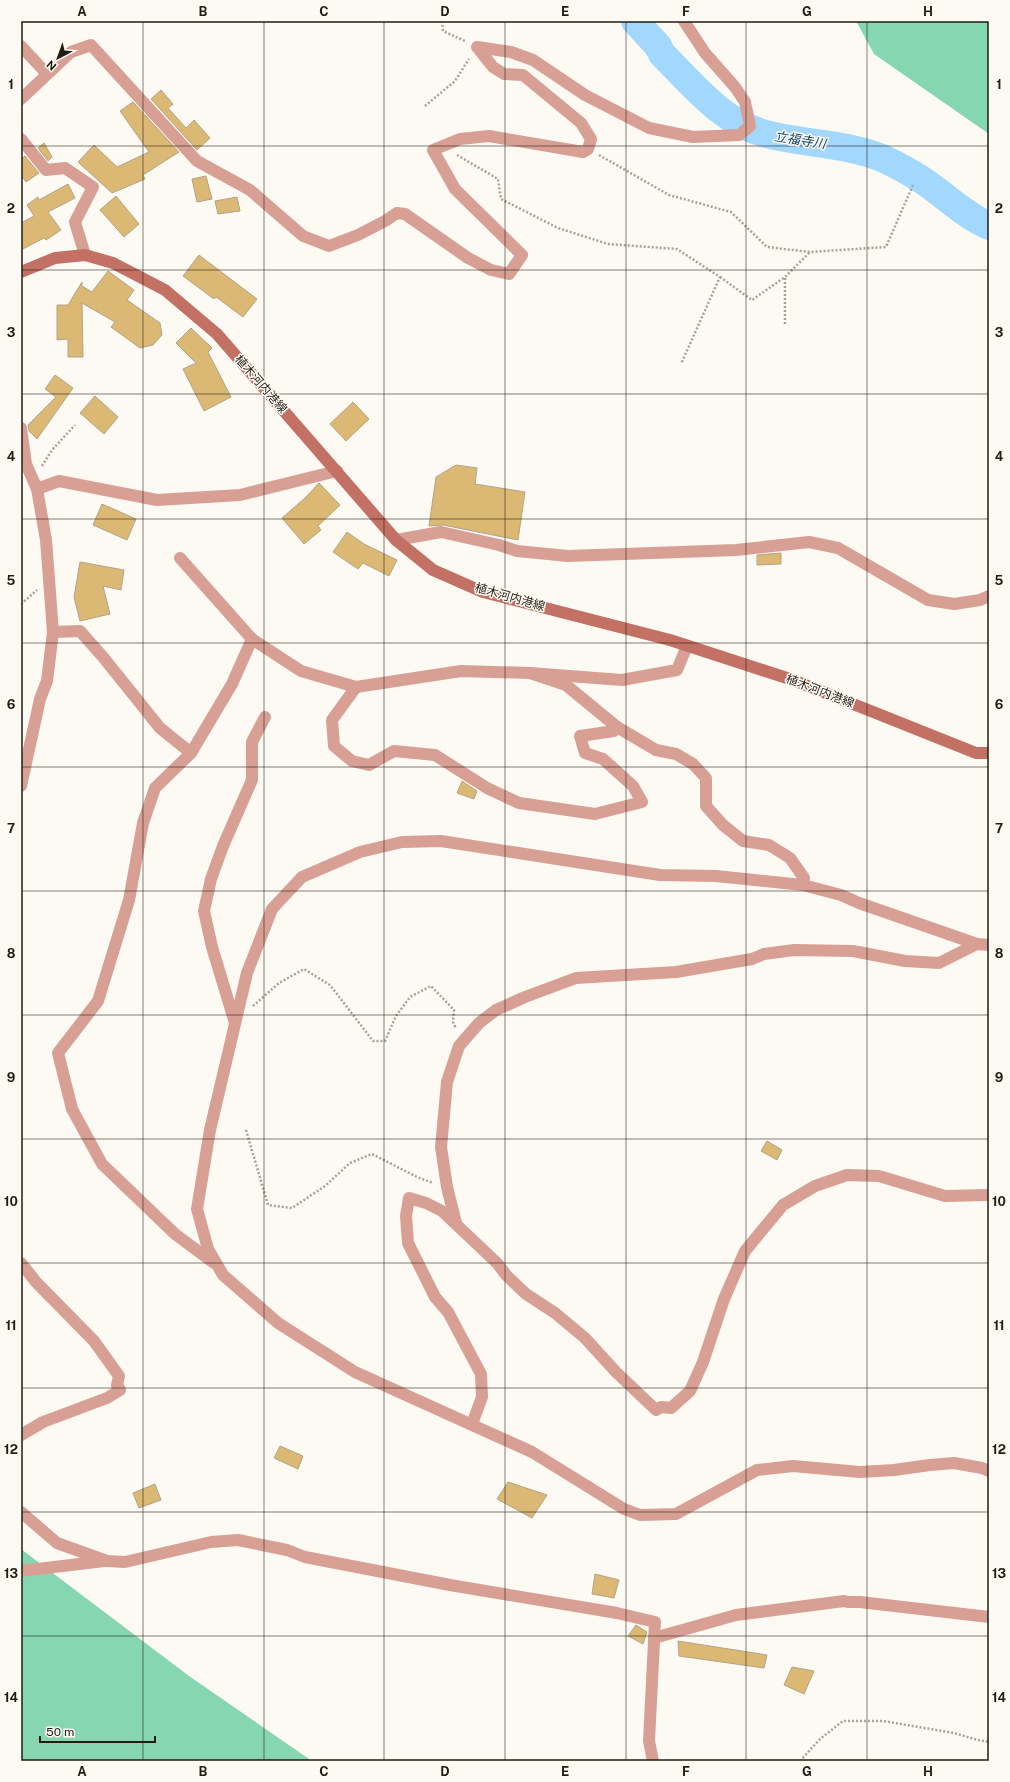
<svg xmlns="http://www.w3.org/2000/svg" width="1010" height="1782" font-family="'Public Sans','Noto Sans JP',sans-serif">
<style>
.forest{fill:#86d6b2}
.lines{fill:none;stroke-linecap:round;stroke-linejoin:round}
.river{stroke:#a3d8fe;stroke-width:28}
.building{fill:#dbb874;stroke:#b3a387}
.path{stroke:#a6a29a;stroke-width:2.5;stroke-dasharray:2 2;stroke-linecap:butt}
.street{stroke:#d89f95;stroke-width:12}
.secondary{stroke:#c27164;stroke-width:12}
.grid{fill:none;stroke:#221c11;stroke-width:1;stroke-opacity:0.55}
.labels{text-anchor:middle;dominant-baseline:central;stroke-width:3;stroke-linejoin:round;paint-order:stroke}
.street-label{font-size:12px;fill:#221c11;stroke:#fdfaf4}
.water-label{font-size:13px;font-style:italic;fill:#124765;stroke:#fdfaf4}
.neatline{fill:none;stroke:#221c11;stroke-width:1.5}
.grid-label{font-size:13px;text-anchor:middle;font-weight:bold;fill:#221c11}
</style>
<rect width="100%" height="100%" fill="#fdfaf4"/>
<g class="forest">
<polygon points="856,21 989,21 989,134 874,54"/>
<polygon points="21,1549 189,1676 312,1761 21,1761"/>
</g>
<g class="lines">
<path class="river" d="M 635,21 L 658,46 L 662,54 C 693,85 723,123 766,134 C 804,144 845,143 882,158 C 895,164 910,172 922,180 C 945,195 964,215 989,226"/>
</g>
<g class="building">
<polygon points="161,90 173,104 168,108 186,128 194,120 210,138 197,150 151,99"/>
<polygon points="133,102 179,152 143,175 145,179 112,193 78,162 94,145 117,167 149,152 120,111"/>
<polygon points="44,143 52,157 48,161 38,148"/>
<polygon points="25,156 39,173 26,182 21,175 21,159"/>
<polygon points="206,176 212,199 197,202 192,179"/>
<polygon points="68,184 75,198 48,212 61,230 46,240 44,238 21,250 21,223 34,216 27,205 38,197 39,200"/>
<polygon points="116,196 139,224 124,237 100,210"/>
<polygon points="237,197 240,211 218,214 215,201"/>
<polygon points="199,255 257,299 243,317 216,297 214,299 183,276"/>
<polygon points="108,271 134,290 127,300 160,323 162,335 153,345 140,348 111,327 115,322 82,303 83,357 68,357 68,339 57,340 57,305 68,305 82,282 82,286 92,292"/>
<polygon points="191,328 212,348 208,352 231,397 204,411 183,369 196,363 176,343"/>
<polygon points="55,375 73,388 37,439 29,431 28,425 56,397 45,389"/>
<polygon points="95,396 118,417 104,434 80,413"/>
<polygon points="353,402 369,419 346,441 330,424"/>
<polygon points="456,465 477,468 475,484 525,492 518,540 443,525 429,526 436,477"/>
<polygon points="319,483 340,505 318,526 321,530 304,544 282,518 305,498"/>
<polygon points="102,504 136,519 127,540 93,525"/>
<polygon points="347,532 364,544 397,560 389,576 363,563 358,569 333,552"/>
<polygon points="781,553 781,564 757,565 757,555"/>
<polygon points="80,562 124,570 121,590 103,586 110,614 80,621 74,597"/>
<polygon points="462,781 477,791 474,799 457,793"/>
<polygon points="767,1141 782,1150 777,1160 761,1151"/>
<polygon points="280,1446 303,1456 298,1469 274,1458"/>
<polygon points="508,1482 547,1495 532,1518 497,1499"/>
<polygon points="155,1484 161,1500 139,1508 133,1493"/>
<polygon points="595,1574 619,1580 614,1598 592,1594"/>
<polygon points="636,1625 647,1632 643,1644 628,1636"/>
<polygon points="678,1641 767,1655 764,1668 679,1656"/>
<polygon points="792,1667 814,1671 804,1694 784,1685"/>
</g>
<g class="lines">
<g class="path">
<polyline points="442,21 443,31 465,41"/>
<polyline points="425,106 455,81 469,59"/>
<polyline points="457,155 498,179 501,199 558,228 608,244 677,249 720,277 681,364"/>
<polyline points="599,155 669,195 731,212 767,247 810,252 886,247 913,185"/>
<polyline points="720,277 752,300 785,277 810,252"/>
<polyline points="785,324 785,278"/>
<polyline points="42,466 52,450 75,425"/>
<polyline points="21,604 37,590"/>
<polyline points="253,1006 279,983 304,969 330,985 373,1041 385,1041 396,1016 410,997 431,986 454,1010 453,1022 456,1029"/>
<polyline points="246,1130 268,1205 292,1208 325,1186 350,1163 372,1154 417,1177 433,1183"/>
<polyline points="800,1761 820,1739 843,1721 883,1721 954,1733 978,1740 989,1742"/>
</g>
<g class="street">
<polyline points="21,46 47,74"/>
<polyline points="21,99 71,52 91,45 197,161 250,190 303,236 329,246 358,235 385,221 397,213 405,214 468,258 491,270 509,274 522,255 455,189 433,150 460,139 489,136 583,152 588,149 591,139 581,123 523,75 504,74 493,67 477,47 511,52 533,60 585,95 649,128 693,137 739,135 750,126 745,102 735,87 705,53 684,21"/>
<polyline points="21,139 46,170 65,168 93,187 75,222 85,255"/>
<polyline points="21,428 26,464 37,489 46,540 53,632 47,681 40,699 21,786"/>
<polyline points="37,489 59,481 157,500 240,495 337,471"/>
<polyline points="396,540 441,532 499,545 517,551 568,556 736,550 809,542 838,548 928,600 954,604 980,600 989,596"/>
<polyline points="180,558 252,639 301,671 356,687 461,671 530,673 622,680 677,670 687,646"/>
<polyline points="53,632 80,631 103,657 160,728 191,753"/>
<polyline points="356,687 332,720 334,746 352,761 369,765 394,751 435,755 487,788 519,803 595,814 642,802 633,786 603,759 585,753 580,736 614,731 617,727 566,685 530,673"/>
<polyline points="617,727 656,750 676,754 693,764 706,778 706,806 723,825 743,841 769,845 790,858 804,878 803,885"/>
<polyline points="989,945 977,944 859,903 841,895 803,885 716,876 660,875 441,841 402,842 360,852 302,877 272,909 247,973 210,1130 197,1209 208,1249 223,1275 278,1323 355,1372 532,1452 624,1509 640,1515 676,1514 757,1470 793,1466 860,1472 894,1470 930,1465 954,1463 982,1468 989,1471"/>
<polyline points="235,1023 212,947 204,911 211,879 223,846 252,780 252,742 265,717"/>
<polyline points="456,1223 447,1187 441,1147 447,1082 459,1046 479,1023 496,1010 525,997 576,978 676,972 752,959 764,954 794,950 853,951 905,961 939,963 977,944"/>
<polyline points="21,1263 36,1282 94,1341 119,1376 117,1385 120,1390 107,1398 43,1422 21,1435"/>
<polyline points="214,1263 175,1234 102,1164 72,1109 58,1053 98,1001 129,900 143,823 155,788 191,753 232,684 252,639"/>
<polyline points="472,1424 482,1397 481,1374 448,1312 435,1297 408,1243 406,1216 409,1198 426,1203 442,1211 498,1264 506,1275 526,1294 555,1313 585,1338 616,1372 656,1410 661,1407 671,1408 690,1391 703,1362 724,1299 745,1251 783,1205 815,1186 847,1175 879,1176 945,1196 989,1195"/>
<polyline points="21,1512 57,1543 107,1561 125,1562 211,1542 238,1540 287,1550 305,1557 450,1585 617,1613 655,1622 649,1741 653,1761"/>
<polyline points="21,1571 104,1561"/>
<polyline points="654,1638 736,1615 844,1601 848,1602 860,1602 989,1617"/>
</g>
<polyline class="secondary" points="21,272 55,258 85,255 113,263 165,290 217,334 396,540 433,570 483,592 670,640 793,680 976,753 989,753"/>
</g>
<path class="grid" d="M 143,21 L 143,1761M 264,21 L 264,1761M 384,21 L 384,1761M 505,21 L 505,1761M 626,21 L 626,1761M 746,21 L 746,1761M 867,21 L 867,1761M 21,146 L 989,146M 21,270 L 989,270M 21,394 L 989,394M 21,519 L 989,519M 21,643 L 989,643M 21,767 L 989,767M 21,891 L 989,891M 21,1015 L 989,1015M 21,1139 L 989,1139M 21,1263 L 989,1263M 21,1388 L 989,1388M 21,1512 L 989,1512M 21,1636 L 989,1636"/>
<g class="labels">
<g class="street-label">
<text transform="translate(261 384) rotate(49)">植木河内港線</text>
<text transform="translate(510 597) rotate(16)">植木河内港線</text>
<text transform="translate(820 691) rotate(21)">植木河内港線</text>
</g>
<g class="water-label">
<text transform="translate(800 140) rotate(9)">立福寺川</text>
</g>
</g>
<rect width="1010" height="1782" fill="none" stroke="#fdfaf4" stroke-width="44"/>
<g transform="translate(58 58) rotate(221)" stroke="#fdfaf4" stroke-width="3" paint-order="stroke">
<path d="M0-3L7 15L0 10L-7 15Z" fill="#221c11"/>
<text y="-6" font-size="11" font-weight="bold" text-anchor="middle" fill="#221c11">N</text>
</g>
<path d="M40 1736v6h115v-6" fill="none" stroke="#221c11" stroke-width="2"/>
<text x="46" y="1736" font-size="12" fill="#221c11" stroke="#fdfaf4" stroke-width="3" paint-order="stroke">50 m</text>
<rect x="22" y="22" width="966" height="1738" class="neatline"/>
<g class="grid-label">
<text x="82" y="16">A</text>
<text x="203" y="16">B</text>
<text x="324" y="16">C</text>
<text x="445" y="16">D</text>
<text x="565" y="16">E</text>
<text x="686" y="16">F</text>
<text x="807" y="16">G</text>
<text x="928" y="16">H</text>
<text x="11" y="89">1</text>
<text x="999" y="89">1</text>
<text x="11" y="213">2</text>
<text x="999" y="213">2</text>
<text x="11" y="337">3</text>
<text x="999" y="337">3</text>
<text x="11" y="461">4</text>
<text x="999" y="461">4</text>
<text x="11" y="585">5</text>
<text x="999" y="585">5</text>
<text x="11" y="709">6</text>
<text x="999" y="709">6</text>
<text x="11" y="833">7</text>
<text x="999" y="833">7</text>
<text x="11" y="958">8</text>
<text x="999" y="958">8</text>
<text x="11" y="1082">9</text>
<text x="999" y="1082">9</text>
<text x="11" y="1206">10</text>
<text x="999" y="1206">10</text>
<text x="11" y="1330">11</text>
<text x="999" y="1330">11</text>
<text x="11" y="1454">12</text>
<text x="999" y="1454">12</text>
<text x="11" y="1578">13</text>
<text x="999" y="1578">13</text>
<text x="11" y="1702">14</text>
<text x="999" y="1702">14</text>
<text x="82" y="1776">A</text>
<text x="203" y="1776">B</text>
<text x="324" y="1776">C</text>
<text x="445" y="1776">D</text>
<text x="565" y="1776">E</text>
<text x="686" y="1776">F</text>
<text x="807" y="1776">G</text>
<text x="928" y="1776">H</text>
</g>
</svg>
